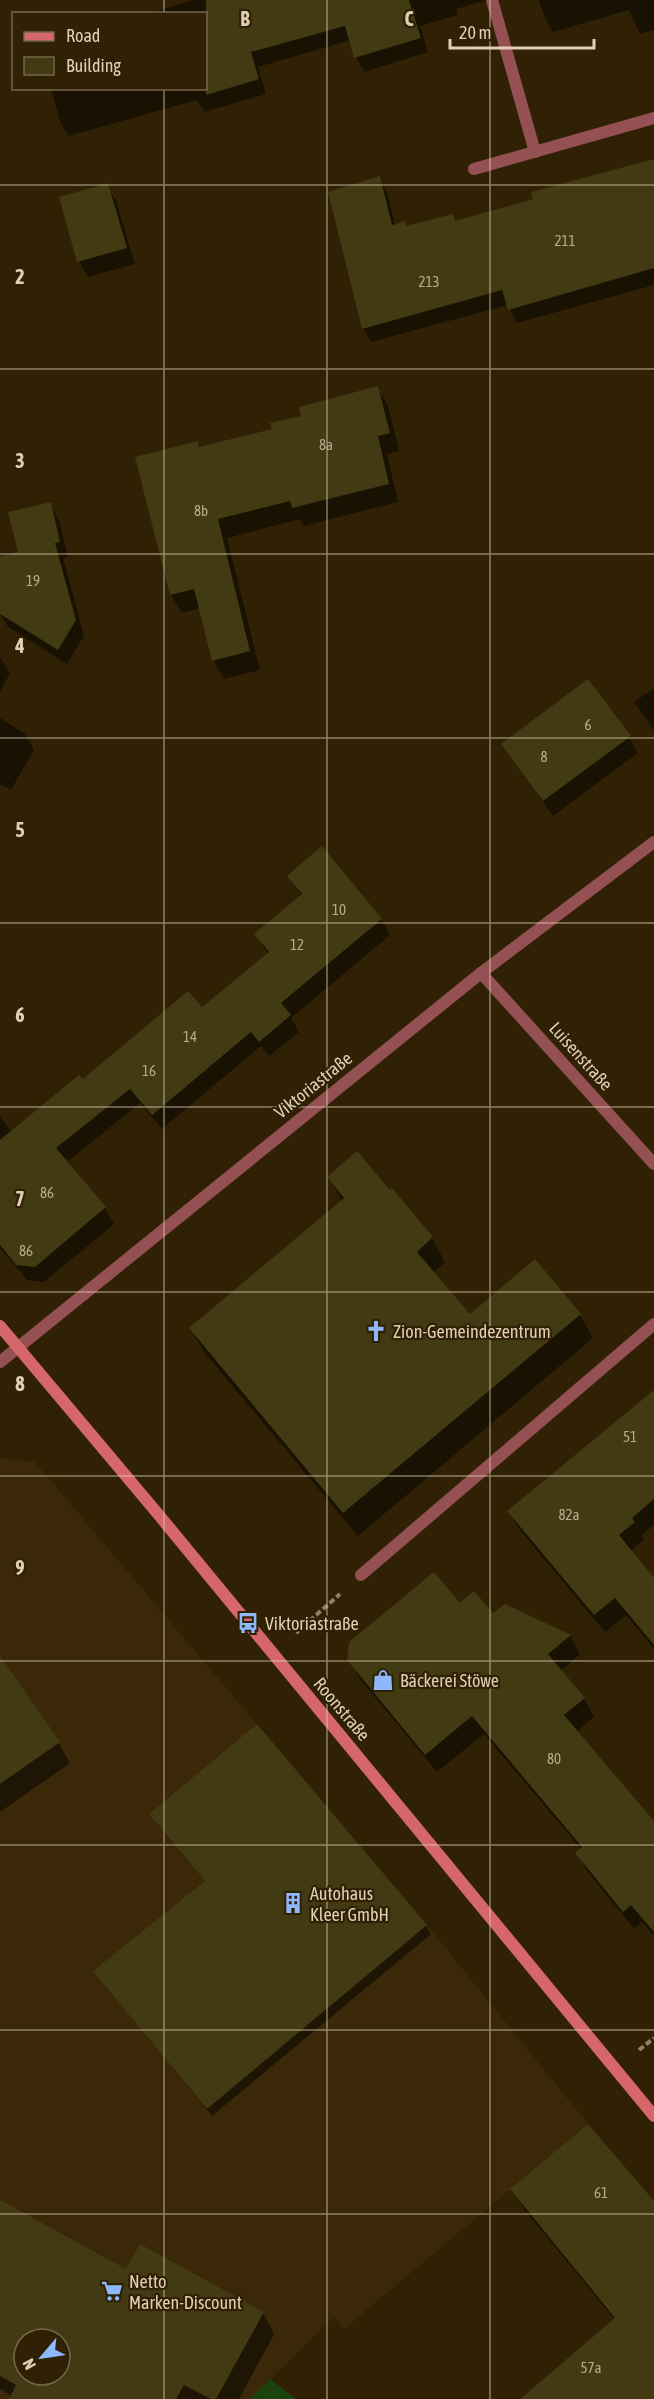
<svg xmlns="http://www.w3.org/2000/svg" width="654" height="2399" font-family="'Asap Condensed',sans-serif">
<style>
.built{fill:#3a2808;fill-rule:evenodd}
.green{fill:#1b430c}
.shadow{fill:#0007;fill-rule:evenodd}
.building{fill:#423a13;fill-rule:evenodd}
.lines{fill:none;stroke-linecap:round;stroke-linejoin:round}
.path{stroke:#8f7f64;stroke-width:4;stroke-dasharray:6 3;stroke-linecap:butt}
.lane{stroke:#955053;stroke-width:12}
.street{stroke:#955053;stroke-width:12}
.secondary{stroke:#d5666c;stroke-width:12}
.grid{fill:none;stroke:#e0cfb5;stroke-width:1.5;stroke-opacity:0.55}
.labels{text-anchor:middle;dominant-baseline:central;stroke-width:4.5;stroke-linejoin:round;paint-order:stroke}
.number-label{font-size:15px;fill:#b8aa8c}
.street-label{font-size:18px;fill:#e0cfb5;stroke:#302105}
.poi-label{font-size:18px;fill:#e0cfb5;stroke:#302105;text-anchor:start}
.grid-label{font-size:20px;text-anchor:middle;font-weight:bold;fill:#e0cfb5;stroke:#302105;stroke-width:4.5;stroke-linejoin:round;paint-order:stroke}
</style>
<rect width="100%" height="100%" fill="#302105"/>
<path class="built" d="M 0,1458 L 35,1462 L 427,1925 L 588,2124 L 343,2330 L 334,2317 L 250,2399 L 0,2399 ZM 24,2339 L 60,2339 L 60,2375 L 24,2375 Z"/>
<polygon class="green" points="270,2379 296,2399 250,2399"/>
<g class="shadow">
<polygon points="194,0 487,0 456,9 458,15 420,26 428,52 364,72 356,57 351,40 258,67 266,94 204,112 197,100 68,136 60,121 51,88 206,88 206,14 147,14"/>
<polygon points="539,0 654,0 654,30 640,34 629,10 553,32 545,18"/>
<polygon points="654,160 654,285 517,323 508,305 371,342 363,328 379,178 387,192 395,225 407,228 452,216 456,222 535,200"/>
<polygon points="107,185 116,201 135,264 88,277 79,261"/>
<polygon points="377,388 388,406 399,451 387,454 398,502 304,526 300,519 227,538 260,670 224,679 213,660 200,608 182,613 171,595 197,443 200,448 273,430"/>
<polygon points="50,504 59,520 68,557 63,558 84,636 67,664 8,627 0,614 0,558 20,553"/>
<polygon points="0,657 10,673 0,692"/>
<polygon points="654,688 654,731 634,702"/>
<polygon points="0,718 25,734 34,750 11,790 0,784"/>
<polygon points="629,737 638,753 553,816 503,744"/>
<polygon points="289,876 381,919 390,935 291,1018 299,1032 269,1056 261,1046 162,1129 140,1103 67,1162 105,1208 114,1224 44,1282 27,1280 0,1248 0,1117 12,1132 82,1081 202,1009 268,954 256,934 302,897"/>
<polygon points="329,1178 390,1193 392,1191 432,1238 445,1262 433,1273 470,1316 580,1315 593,1338 358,1536 204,1352 191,1329 342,1201"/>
<polygon points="654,1392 654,1525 641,1536 644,1540 630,1551 654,1580 654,1649 626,1615 605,1632 519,1529 509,1512"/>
<polygon points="460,1605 570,1636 580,1654 560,1671 584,1698 594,1717 576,1732 654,1823 654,1936 642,1922 634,1929 588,1872 577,1854 582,1850 484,1734 437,1772 360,1679 349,1660"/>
<polygon points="0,1676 58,1742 70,1763 0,1812"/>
<polygon points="156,1823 426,1926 431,1934 212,2116 95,1971 206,1882"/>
<polygon points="512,2189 654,2205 654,2399 522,2399 615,2320 524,2209"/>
<path d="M 0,2202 L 127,2271 L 263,2313 L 274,2334 L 239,2399 L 10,2399 L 12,2396 L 0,2389 ZM 24,2339 L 60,2339 L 60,2375 L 24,2375 Z"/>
</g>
<g class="building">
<polygon points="206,0 409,0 421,38 354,58 345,26 251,52 259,79 206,95"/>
<polygon points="654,159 654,268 508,310 502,290 362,329 328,192 380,176 392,225 405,221 406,226 453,214 455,221 533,199 531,192"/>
<polygon points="108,183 127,248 77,262 59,197"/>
<polygon points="378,386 390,433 378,436 389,484 292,508 290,501 218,519 250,651 212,661 194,589 170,595 135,457 198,441 199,447 272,429 270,423 301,416 299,407"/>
<polygon points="51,502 60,542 55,543 76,620 58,650 0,614 0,556 18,552 8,512"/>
<polygon points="588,679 631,736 543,801 501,744"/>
<polygon points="322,846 382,919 281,1003 291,1015 259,1042 251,1032 152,1115 130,1089 56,1148 106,1207 35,1267 16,1265 0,1245 0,1140 79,1075 83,1079 188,991 202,1007 269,952 254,934 302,894 287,876"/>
<polygon points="357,1151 390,1190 392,1188 433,1237 417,1252 470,1314 535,1259 581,1314 343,1513 189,1328 344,1198 327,1177"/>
<polygon points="654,1390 654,1499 632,1518 635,1522 619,1535 654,1578 654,1645 615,1598 594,1615 507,1511"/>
<polygon points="434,1572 460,1603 474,1591 493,1613 505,1604 571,1635 548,1654 585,1698 564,1715 654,1821 654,1932 631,1905 623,1912 575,1853 582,1847 472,1716 425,1755 347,1660 349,1642"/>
<polygon points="0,1656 60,1742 0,1784"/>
<polygon points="257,1724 427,1925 207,2109 93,1971 205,1881 149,1814"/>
<polygon points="588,2124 654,2201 654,2399 520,2399 615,2318 510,2189"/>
<path d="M 0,2200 L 126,2269 L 140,2244 L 264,2312 L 216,2399 L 211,2399 L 184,2385 L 176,2399 L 9,2399 L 16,2385 L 0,2376 ZM 24,2339 L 60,2339 L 60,2375 L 24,2375 Z"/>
</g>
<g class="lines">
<g class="path">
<polyline points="296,1633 340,1594"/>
<polyline points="639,2050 654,2038"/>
</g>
<g class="lane">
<polyline points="492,0 535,152"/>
<polyline points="474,169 654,118"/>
</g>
<g class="street">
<polyline points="481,973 654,1164"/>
<polyline points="0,1362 481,973 654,842"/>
<polyline points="361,1575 654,1324"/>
</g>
<polyline class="secondary" points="0,1326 158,1514 654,2116"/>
</g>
<path class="grid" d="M 164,0 L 164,14M 327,0 L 327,2399M 490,0 L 490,2399M 164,88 L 164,2399M 0,185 L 654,185M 0,369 L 654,369M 0,554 L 654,554M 0,738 L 654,738M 0,923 L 654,923M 0,1107 L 654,1107M 0,1292 L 654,1292M 0,1476 L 654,1476M 0,1661 L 654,1661M 0,1845 L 654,1845M 0,2030 L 654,2030M 0,2214 L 654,2214"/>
<defs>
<symbol id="church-bare" viewBox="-9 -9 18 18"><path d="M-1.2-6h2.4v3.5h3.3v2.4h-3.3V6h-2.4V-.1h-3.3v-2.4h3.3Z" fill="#8db9fc" stroke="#302105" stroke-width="2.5" paint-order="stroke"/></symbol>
<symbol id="bus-bare" viewBox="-9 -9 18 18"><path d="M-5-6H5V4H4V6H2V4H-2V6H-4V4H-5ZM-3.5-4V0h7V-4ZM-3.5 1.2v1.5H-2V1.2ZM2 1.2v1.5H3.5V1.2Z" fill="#8db9fc" stroke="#302105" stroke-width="2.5" paint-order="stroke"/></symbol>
<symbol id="shop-bare" viewBox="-9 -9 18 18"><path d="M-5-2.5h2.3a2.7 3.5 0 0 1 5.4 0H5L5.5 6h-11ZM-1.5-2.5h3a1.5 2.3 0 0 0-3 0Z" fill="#8db9fc" stroke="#302105" stroke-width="2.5" paint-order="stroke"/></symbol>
<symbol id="building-bare" viewBox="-9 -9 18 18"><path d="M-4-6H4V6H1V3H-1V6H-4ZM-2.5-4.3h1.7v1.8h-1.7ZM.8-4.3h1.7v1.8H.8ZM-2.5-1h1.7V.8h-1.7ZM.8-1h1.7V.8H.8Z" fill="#8db9fc" stroke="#302105" stroke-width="2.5" paint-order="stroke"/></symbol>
<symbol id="supermarket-bare" viewBox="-9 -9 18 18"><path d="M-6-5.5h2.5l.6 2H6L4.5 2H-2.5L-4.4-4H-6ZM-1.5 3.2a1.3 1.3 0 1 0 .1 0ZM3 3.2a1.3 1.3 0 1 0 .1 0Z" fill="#8db9fc" stroke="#302105" stroke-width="2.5" paint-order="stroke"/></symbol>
</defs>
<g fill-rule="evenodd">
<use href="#church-bare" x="361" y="1316" width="30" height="30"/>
<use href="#bus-bare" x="233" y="1608" width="30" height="30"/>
<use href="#shop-bare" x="368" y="1665" width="30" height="30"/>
<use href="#building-bare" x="278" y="1888" width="30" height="30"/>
<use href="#supermarket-bare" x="97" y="2276" width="30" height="30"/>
</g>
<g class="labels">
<g class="number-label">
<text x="565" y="240">211</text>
<text x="429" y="281">213</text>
<text x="326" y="444">8a</text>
<text x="201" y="510">8b</text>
<text x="33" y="580">19</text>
<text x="588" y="724">6</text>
<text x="544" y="756">8</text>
<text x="339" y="909">10</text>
<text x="297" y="944">12</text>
<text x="190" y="1036">14</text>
<text x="149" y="1070">16</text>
<text x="47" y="1192">86</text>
<text x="26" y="1250">86</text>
<text x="630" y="1436">51</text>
<text x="569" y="1514">82a</text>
<text x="554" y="1758">80</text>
<text x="601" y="2192">61</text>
<text x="591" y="2367">57a</text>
</g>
<g class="street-label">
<text transform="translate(581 1056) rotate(48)">Luisenstraße</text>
<text transform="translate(313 1085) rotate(-39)">Viktoriastraße</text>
<text transform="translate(342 1709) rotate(50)">Roonstraße</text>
</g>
<g class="poi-label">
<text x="393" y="1331">Zion-Gemeindezentrum</text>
<text x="265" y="1623">Viktoriastraße</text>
<text x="400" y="1680">Bäckerei Stöwe</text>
<text x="310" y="1893">Autohaus<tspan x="310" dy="21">Kleer GmbH</tspan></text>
<text x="129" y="2281">Netto<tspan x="129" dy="21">Marken-Discount</tspan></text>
</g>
</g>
<g class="grid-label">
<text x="245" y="26">B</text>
<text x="409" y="26">C</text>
<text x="20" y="284">2</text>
<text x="20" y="468">3</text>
<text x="20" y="653">4</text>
<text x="20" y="837">5</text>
<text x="20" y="1022">6</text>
<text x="20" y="1206">7</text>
<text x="20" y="1391">8</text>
<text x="20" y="1575">9</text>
</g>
<rect x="12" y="12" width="195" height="78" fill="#302105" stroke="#76674b" stroke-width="1.5"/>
<rect x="24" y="32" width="30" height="9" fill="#d5666c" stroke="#76674b" stroke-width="1.5"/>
<text x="66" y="42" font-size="18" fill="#e0cfb5">Road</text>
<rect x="24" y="57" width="30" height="18" fill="#423a13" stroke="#76674b" stroke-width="1.5"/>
<text x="66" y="72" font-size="18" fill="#e0cfb5">Building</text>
<g transform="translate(42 2357) rotate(241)"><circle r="28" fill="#302105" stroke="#76674b" stroke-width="1.5"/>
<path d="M0-4.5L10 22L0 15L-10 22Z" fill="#8db9fc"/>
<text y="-9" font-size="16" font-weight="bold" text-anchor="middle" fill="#e0cfb5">N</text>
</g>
<path d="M450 39v9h144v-9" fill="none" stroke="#e0cfb5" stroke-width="3"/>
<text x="459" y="39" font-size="18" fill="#e0cfb5" stroke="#302105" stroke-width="4.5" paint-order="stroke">20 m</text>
</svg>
